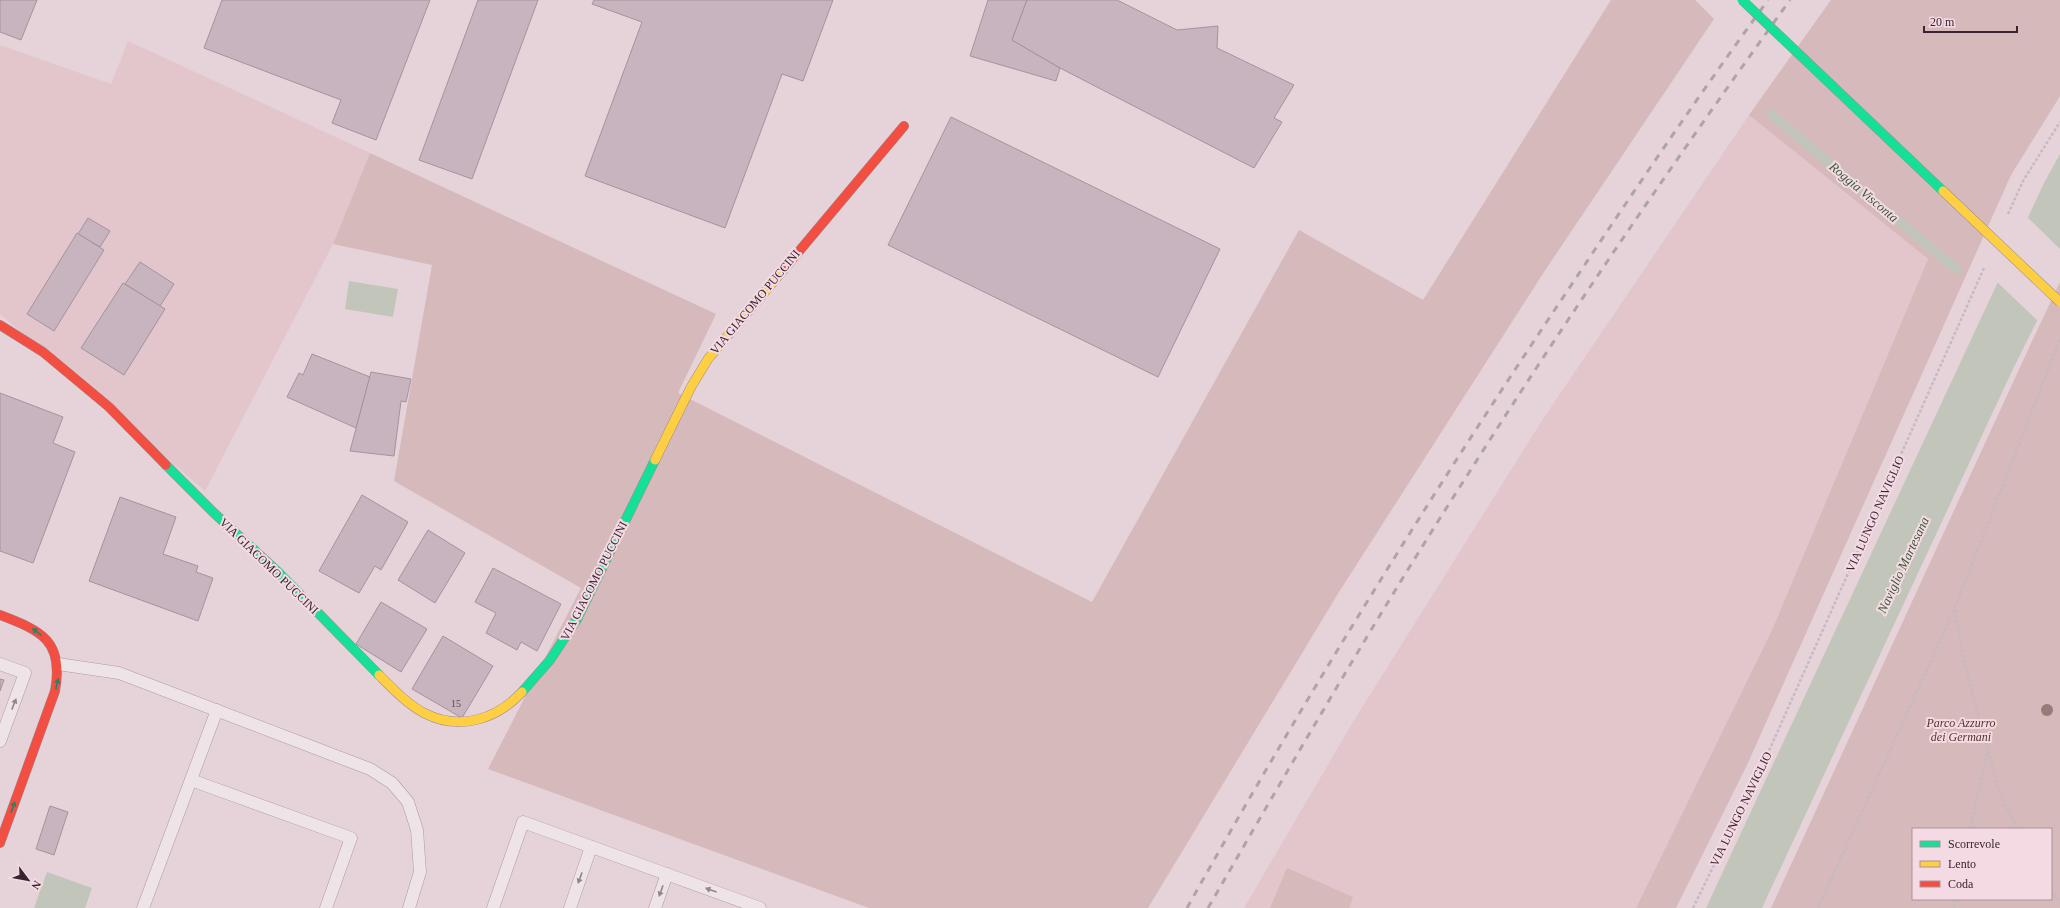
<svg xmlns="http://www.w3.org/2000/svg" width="2060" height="908" font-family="'Times New Roman',serif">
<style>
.farmland{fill:#e3c5cc}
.green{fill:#d6b9ba;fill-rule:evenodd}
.water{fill:#c2c6ba}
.pier{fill:#e5d3d9}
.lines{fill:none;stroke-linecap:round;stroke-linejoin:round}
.stream{stroke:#c2c6ba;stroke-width:9}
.building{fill:#c8b4be;stroke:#a6929c}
.lane-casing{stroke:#ab9ba1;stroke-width:13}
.fast-casing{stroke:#9b8b92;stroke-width:10}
.slow-casing{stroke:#9b8b92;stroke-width:10}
.jam-casing{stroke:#9b8b92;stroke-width:10}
.path{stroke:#c6bac0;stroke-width:2.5;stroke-dasharray:3 2;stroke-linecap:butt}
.lane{stroke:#eee4e7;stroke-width:12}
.fast{stroke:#16e098;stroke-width:9}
.slow{stroke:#ffcf43;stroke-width:9}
.jam{stroke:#f24e42;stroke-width:9}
.rail{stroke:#aea3a8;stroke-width:3;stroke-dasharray:7 7;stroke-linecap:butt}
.fast-bridge-casing{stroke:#9b8b92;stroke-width:10;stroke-linecap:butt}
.slow-bridge-casing{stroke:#9b8b92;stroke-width:10;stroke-linecap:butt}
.fast-bridge{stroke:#16e098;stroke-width:9}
.slow-bridge{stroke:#ffcf43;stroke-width:9}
.tree{fill:#957c79}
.oneway{fill:#288264}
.oneway2{fill:#94848c}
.labels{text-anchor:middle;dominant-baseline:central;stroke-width:4;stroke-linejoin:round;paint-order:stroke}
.number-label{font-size:10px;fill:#5e4754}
.street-label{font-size:12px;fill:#3a2330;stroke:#f4dbe3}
.park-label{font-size:12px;font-style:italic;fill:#54342b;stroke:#f4dbe3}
.water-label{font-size:13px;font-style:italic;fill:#385834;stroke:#f4dbe3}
</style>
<rect width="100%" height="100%" fill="#e5d3d9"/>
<g class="farmland">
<polygon points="128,41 370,153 333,244 205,491 0,314 0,45 111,84"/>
<polygon points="1749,115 1928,259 1772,630 1636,908 1244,908 1353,722 1543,419"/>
</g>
<g class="green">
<polygon points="1611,0 1695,0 1714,19 1544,272 1339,592 1148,908 869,908 488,769 581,588 394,481 432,265 333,244 370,153 716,314 678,393 1092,602 1299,230 1423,300"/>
<polygon points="1831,0 2060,0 2060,96 2011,175 1747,765 1676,908 1636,908 1772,630 1928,259 1749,115"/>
<path d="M 2060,282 L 2060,908 L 1771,908 L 2033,339 ZM 1913,829 L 2051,829 L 2051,899 L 1913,899 Z"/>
<polygon points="1287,868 1353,897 1349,908 1270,908"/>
</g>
<g class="water">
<polygon points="2060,154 2060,275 2013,369 1762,908 1706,908 2044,183"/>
<polygon points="349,281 398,289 393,317 345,309"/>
<polygon points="47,872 92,888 85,908 34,908"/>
</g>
<polygon class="pier" points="2026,216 2060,249 2060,279 2039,322 1996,281"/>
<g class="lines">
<polyline class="stream" points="1771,114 1957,270"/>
</g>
<g class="building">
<polygon points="0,0 37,0 21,40 0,32"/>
<polygon points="222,0 430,0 376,140 332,123 341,100 204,48"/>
<polygon points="478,0 538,0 472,179 419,160"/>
<polygon points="594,0 833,0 803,81 782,74 725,228 585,176 642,22 592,4"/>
<polygon points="988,0 1027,0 1012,40 1060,68 1056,81 970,56"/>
<polygon points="1027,0 1117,0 1177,30 1218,26 1217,48 1294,85 1274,118 1282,122 1254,168 1060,68 1012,40"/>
<polygon points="951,117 1220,249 1158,377 888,245"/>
<polygon points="88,218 110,231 100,247 78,234"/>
<polygon points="77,233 104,250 54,331 27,314"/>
<polygon points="140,262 174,284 160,306 125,284"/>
<polygon points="123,283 165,309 124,375 81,348"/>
<polygon points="312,354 370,377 356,428 287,397 299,373 303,375"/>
<polygon points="371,372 411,379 406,402 401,401 394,456 350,451"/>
<polygon points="0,393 63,417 53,443 75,452 33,563 0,551"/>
<polygon points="362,495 408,522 381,570 375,566 359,593 319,571"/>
<polygon points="120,497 176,517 163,554 198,566 196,572 213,578 198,621 89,581"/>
<polygon points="428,530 465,553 435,603 398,580"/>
<polygon points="493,568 561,604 537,651 521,642 517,650 486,633 496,613 475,602"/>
<polygon points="381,602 427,629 401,672 356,644"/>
<polygon points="443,636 493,666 462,718 412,689"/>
<polygon points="0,679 4,680 0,691"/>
<polygon points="50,806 68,812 54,855 36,849"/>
</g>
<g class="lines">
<defs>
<g id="lane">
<polyline points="0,664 25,673 0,741"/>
<polyline points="58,664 119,673 370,769 392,783 408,802 417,830 420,872 409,908"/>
<polyline points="191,780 351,838 326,908"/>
<polyline points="143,908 217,710"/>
<polyline points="493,908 523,822 760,908"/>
<polyline points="570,908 591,847"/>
<polyline points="655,908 667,874"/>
</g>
<g id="fast">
<polyline points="166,465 214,513 278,572 379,675"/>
<polyline points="522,692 550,660 577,619 655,460"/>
</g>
<g id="slow">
<polyline points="655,460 691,387 708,359 785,268"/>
<path d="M 379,675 C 392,688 407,704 424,713 C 459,731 496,720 522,692"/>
</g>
<g id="jam">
<polyline points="785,268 904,126"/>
<polyline points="0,325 43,352 109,407 166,465"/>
<path d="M 0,615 C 42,631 64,641 55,691 L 0,843"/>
</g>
</defs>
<use href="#lane" class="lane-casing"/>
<use href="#fast" class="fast-casing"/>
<use href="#slow" class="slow-casing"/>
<use href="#jam" class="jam-casing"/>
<g class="path">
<polyline points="2008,214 2023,181 2060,122"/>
<polyline points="1955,610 1963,657 1998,789 2017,829"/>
<polyline points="1970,829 1987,753"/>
<polyline points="2051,890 2060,904"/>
<polyline points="1693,908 1760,771 1984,268"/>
<polyline points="1818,908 1954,610 2060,339"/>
<polyline points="1954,908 1955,899"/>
</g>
<use href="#lane" class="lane"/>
<use href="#fast" class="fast"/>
<use href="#slow" class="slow"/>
<use href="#jam" class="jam"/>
<g class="rail">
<path d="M 1187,908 C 1305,697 1433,491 1568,290 C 1633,192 1699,95 1768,0"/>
<path d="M 1208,908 C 1293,761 1378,614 1470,471 C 1572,310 1679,154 1790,0"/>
</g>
<defs>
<polyline id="fast-bridge" points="1742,0 1943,191"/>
<polyline id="slow-bridge" points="1943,191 2060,302"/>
</defs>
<use href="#fast-bridge" class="fast-bridge-casing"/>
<use href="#slow-bridge" class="slow-bridge-casing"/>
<use href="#fast-bridge" class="fast-bridge"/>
<use href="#slow-bridge" class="slow-bridge"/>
</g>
<circle class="tree" cx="2047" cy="710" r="6"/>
<defs><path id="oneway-solid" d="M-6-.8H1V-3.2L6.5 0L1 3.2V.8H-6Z"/></defs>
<g class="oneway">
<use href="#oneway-solid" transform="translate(37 632) rotate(-142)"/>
<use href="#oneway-solid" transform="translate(57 684) rotate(-78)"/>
<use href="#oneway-solid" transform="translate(13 807) rotate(-70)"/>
</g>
<g class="oneway2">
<use href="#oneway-solid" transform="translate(14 704) rotate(-69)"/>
<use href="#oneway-solid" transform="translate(580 878) rotate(110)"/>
<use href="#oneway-solid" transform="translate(711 890) rotate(-160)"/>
<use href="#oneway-solid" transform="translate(661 891) rotate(110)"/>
</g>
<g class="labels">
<g class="number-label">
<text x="456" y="703">15</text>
</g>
<g class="street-label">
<text transform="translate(755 302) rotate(-50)">VIA GIACOMO PUCCINI</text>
<text transform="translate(1875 514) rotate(-66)">VIA LUNGO NAVIGLIO</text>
<text transform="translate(269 566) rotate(44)">VIA GIACOMO PUCCINI</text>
<text transform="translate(594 581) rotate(-63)">VIA GIACOMO PUCCINI</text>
<text transform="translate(1741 809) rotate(-64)">VIA LUNGO NAVIGLIO</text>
</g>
<g class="park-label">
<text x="1961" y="723">Parco Azzurro<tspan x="1961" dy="14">dei Germani</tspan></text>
</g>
<g class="water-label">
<text transform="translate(1864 192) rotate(40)">Roggia Visconta</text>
<text transform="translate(1903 565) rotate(-65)">Naviglio Martesana</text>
</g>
</g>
<rect x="1912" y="828" width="140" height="72" fill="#f4dbe3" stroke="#aa919b"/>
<rect x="1920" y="841" width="20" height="6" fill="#16e098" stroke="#aa919b"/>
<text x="1948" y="848" font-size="12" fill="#3a2330">Scorrevole</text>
<rect x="1920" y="861" width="20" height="6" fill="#ffcf43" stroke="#aa919b"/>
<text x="1948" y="868" font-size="12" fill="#3a2330">Lento</text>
<rect x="1920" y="881" width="20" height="6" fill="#f24e42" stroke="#aa919b"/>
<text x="1948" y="888" font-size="12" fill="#3a2330">Coda</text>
<g transform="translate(28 880) rotate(122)" stroke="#f4dbe3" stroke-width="3" paint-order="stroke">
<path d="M0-3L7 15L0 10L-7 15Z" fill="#3a2330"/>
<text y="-6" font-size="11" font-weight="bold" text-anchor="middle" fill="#3a2330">N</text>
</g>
<path d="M1924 26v6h93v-6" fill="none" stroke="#3a2330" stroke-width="2"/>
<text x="1930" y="26" font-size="12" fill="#3a2330" stroke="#f4dbe3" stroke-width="3" paint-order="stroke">20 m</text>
</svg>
